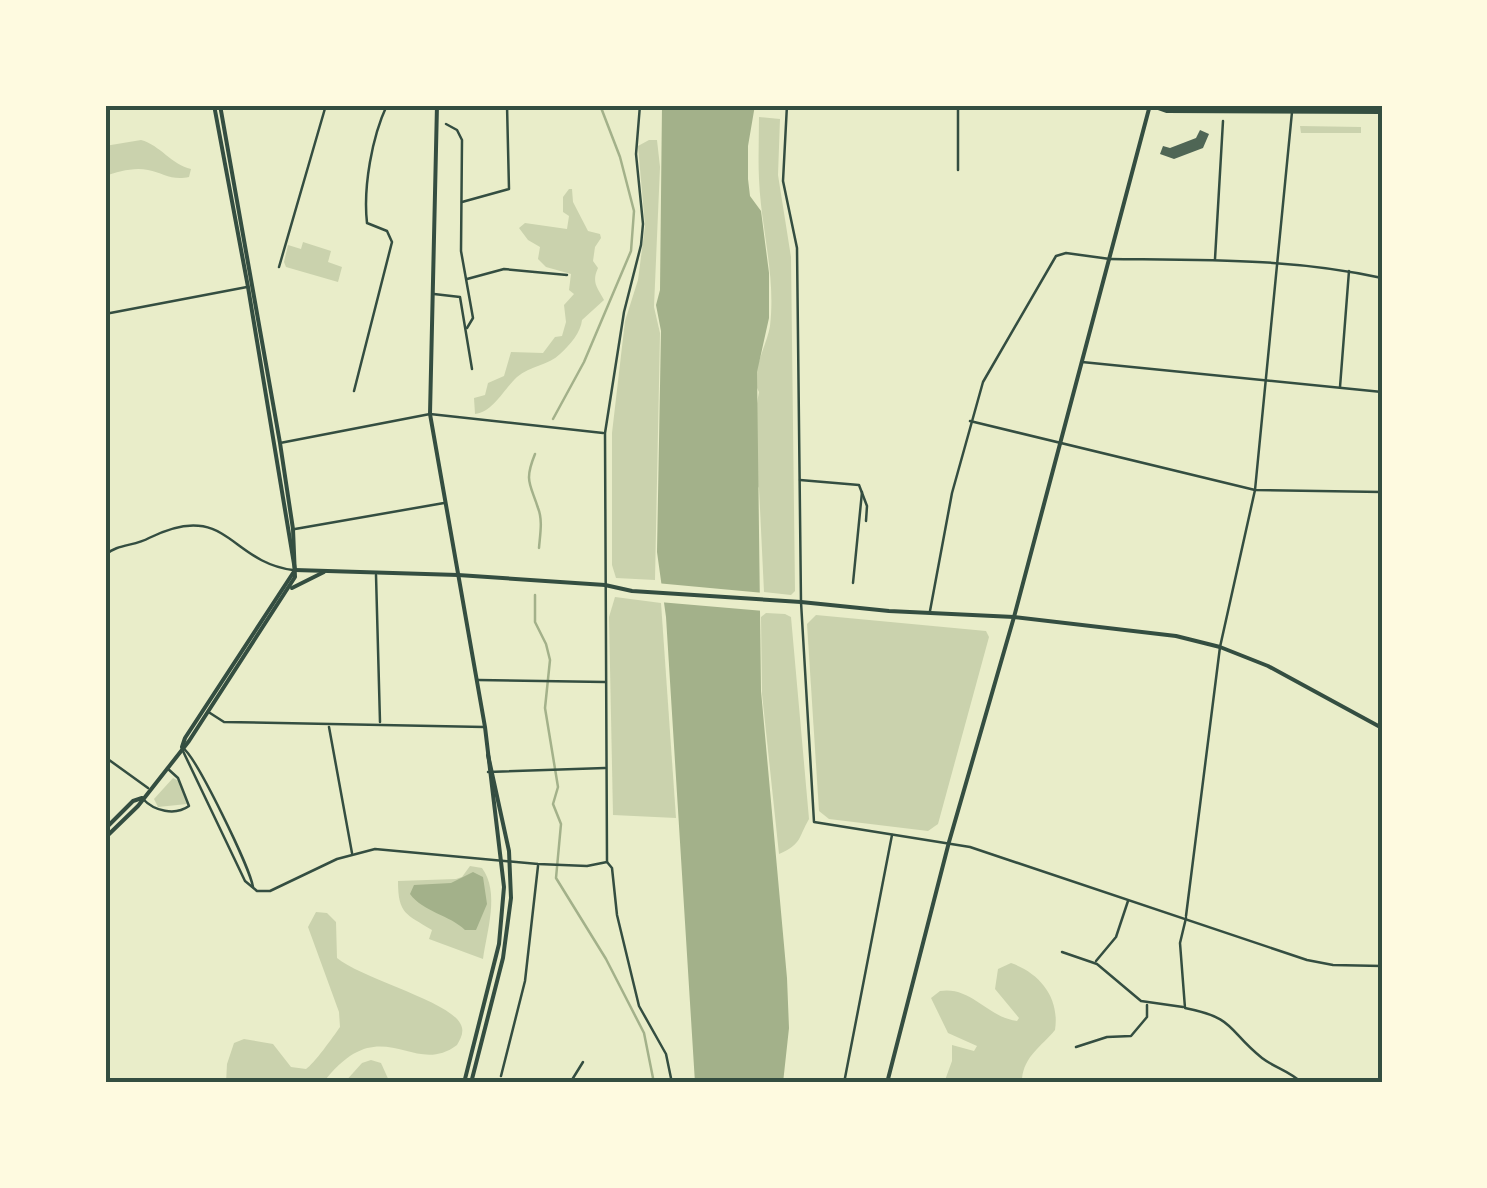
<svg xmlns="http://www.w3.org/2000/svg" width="1487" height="1188" font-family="'Work Sans',sans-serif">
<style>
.green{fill:#cad2ad}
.water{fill:#a3b18a}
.pier{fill:#e9edc9}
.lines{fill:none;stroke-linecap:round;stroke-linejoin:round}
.stream{stroke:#a3b18a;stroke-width:2.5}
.building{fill:#4f6655}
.minor{stroke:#344e41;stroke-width:2.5}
.tertiary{stroke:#344e41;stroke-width:2.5}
.secondary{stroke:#344e41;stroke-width:4}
.primary{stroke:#344e41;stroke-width:4}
.neatline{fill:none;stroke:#344e41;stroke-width:4}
</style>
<rect width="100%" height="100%" fill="#e9edc9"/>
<g class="green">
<path d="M 759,117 L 780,119 L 778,175 L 791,257 L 795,591 L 791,595 L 764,592 L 759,488 C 746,470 755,414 759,392 C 748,376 767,346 770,326 C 776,276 761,229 759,179 C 758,159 759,138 759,117 Z"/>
<polygon points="1300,126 1361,127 1361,133 1301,133"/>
<path d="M 141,140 C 160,145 172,165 191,169 L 189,177 C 172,181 163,173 148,170 C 133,167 118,172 105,176 L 105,146 Z"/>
<polygon points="649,140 657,140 660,167 654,307 660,333 655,580 616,578 612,565 612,433 625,321 638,280 645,226 638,146"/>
<path d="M 569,189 L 572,189 L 573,202 L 588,231 L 600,234 L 601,238 L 595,247 L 593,261 L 598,268 C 591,283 598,288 604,300 L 582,320 C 581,332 570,345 560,354 C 549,365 530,366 517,377 C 504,389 493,412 475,414 L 474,398 L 485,395 L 488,383 L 504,376 L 511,352 L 543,353 L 555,337 L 562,336 L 566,322 L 564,305 L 574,294 L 569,290 L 571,274 L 546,267 L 538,259 L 540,247 L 528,240 L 519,228 L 525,223 L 567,229 L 569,216 L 563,212 L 563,197 Z"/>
<polygon points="303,242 331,251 328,262 342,267 338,282 286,267 284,262 288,245 301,249"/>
<polygon points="615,597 661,603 676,818 613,815 609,617"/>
<path d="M 766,613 L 785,614 L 791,617 L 809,819 C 798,838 802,844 779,854 L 762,694 L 761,617 Z"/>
<polygon points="816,615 986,631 989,637 938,824 928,831 829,819 819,811 807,624"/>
<polygon points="173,778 179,781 187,804 158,807 154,799"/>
<path d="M 470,866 L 482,868 C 500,892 487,931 483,959 L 429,939 L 432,930 C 406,914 398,914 398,881 L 456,879 L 462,877 Z"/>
<path d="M 316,912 L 327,913 L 336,922 L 337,958 C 361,978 448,1001 460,1023 C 465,1031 461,1038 457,1045 C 412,1079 381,1007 323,1083 L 226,1083 L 227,1064 L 234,1043 L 244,1039 L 273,1044 L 291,1067 L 306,1069 C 314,1064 333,1037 340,1027 L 339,1012 L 308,927 Z"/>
<path d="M 1011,963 C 1040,973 1060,998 1055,1030 C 1042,1046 1024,1056 1022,1079 L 1026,1083 L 944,1083 L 952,1061 L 952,1045 L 974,1051 L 977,1046 L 948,1033 L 931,998 L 940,991 C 971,986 987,1017 1017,1021 L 1019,1018 L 995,989 L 998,969 Z"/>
<polygon points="371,1060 381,1063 390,1083 344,1083 362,1063"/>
</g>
<g class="water">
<polygon points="662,105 755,105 748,146 748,179 750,196 761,211 769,273 769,318 757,372 761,691 787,978 789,1028 783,1083 695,1083 666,617 657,552 661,331 656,305 660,290"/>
<path d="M 473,872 L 483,877 L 487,904 L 476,930 L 465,930 C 450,915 423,912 410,894 L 414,885 L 451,883 Z"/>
</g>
<polygon class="pier" points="656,583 764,593 765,611 659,602"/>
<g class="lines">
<g class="stream">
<polyline points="553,419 584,362 631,251 634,211 620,157 600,105"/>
<path d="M 535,454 C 524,481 530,483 538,508 C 543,520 540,535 539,548"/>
<polyline points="535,595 535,622 546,644 550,660 545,708 558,787 553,804 561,824 556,878 606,959 644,1033 654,1083"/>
</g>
</g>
<polygon class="building" points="1200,130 1209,134 1203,148 1174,159 1160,154 1163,146 1170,148 1196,138"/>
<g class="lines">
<g class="minor">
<polyline points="958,107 958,170"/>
<polyline points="446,124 457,130 462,140 461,251 473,318 467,328"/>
<polyline points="462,202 509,189 507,105"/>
<polyline points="1215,259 1223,121"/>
<polyline points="279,267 326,105"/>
<polyline points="467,279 504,269 567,275"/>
<polyline points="434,294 460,297 472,369"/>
<polyline points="1082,362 1382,392"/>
<polyline points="1340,387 1349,271"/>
<path d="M 354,391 L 392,242 L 387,231 L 367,223 C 363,187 372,137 387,105"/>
<polyline points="280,443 430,414 603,433"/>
<polyline points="800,480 859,485 867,506 866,521"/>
<polyline points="295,529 444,503"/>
<path d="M 105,555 C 117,544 135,546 149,538 C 227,499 229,562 293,570"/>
<polyline points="376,575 380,722"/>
<polyline points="853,583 862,492"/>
<polyline points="930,611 952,493 983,382 1056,256 1066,253 1110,259"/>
<polyline points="478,680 605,682"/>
<polyline points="210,713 224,722 484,727"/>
<polyline points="329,727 352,853"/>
<polyline points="488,772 605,768"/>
<path d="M 143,799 C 154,811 175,816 189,806 L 178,778 L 167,768"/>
<polyline points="607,862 612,868 617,915 639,1006 666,1054 672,1083"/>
<path d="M 1186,918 L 1180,943 L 1185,1008 C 1236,1018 1227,1030 1262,1058 C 1275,1068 1290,1071 1302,1083"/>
<polyline points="1062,952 1097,964 1141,1001 1183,1007"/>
<polyline points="1096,961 1116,937 1128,901"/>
<polyline points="1076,1047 1107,1037 1131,1036 1147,1017 1147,1005"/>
<polyline points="501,1076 525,981 538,866"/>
<polyline points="570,1083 583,1062"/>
<polyline points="844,1083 892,835"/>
</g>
<g class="tertiary">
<polyline points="787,105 783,181 797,248 801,602 814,822 970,847 1307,960 1333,965 1382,966"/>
<path d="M 1110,259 C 1201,260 1292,258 1382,278"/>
<polyline points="105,314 247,287"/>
<polyline points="970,421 1255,490 1382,492"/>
<path d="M 183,748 C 197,758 250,868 253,887"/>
<polyline points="182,749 245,881 257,891 270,891 337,859 375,849 538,864 587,866 607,862 605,433 624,312 641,245 643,224 636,154 640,105"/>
<polyline points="105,757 148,788"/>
<polyline points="1186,916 1220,647 1255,490 1292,112"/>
</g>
<g class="secondary">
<polyline points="214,105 248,287 295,570"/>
<polyline points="295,570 458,575 605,585 632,591 801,602 889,611 1014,617 1176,636 1220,647 1268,666 1382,728"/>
<polyline points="292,588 324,572"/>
<polyline points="182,747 185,738 295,570"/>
<polyline points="105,829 133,801 142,798"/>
<polyline points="105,838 138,806 189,741 295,577 293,529 280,443 220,105"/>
<polyline points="887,1083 949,842 1014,617 1150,105"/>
</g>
<g class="primary">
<polyline points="437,105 430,414 485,727 504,887 499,944 464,1083"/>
<polyline points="495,105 639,108 1152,105"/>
<polyline points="1150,105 1167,111 1382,112"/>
<polyline points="471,1083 503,958 511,898 509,851 488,755"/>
<polyline points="1381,1083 1382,1078"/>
</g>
</g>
<rect width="1487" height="1188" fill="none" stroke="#fefae0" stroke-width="215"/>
<rect x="108" y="108" width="1272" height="972" class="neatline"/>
</svg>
